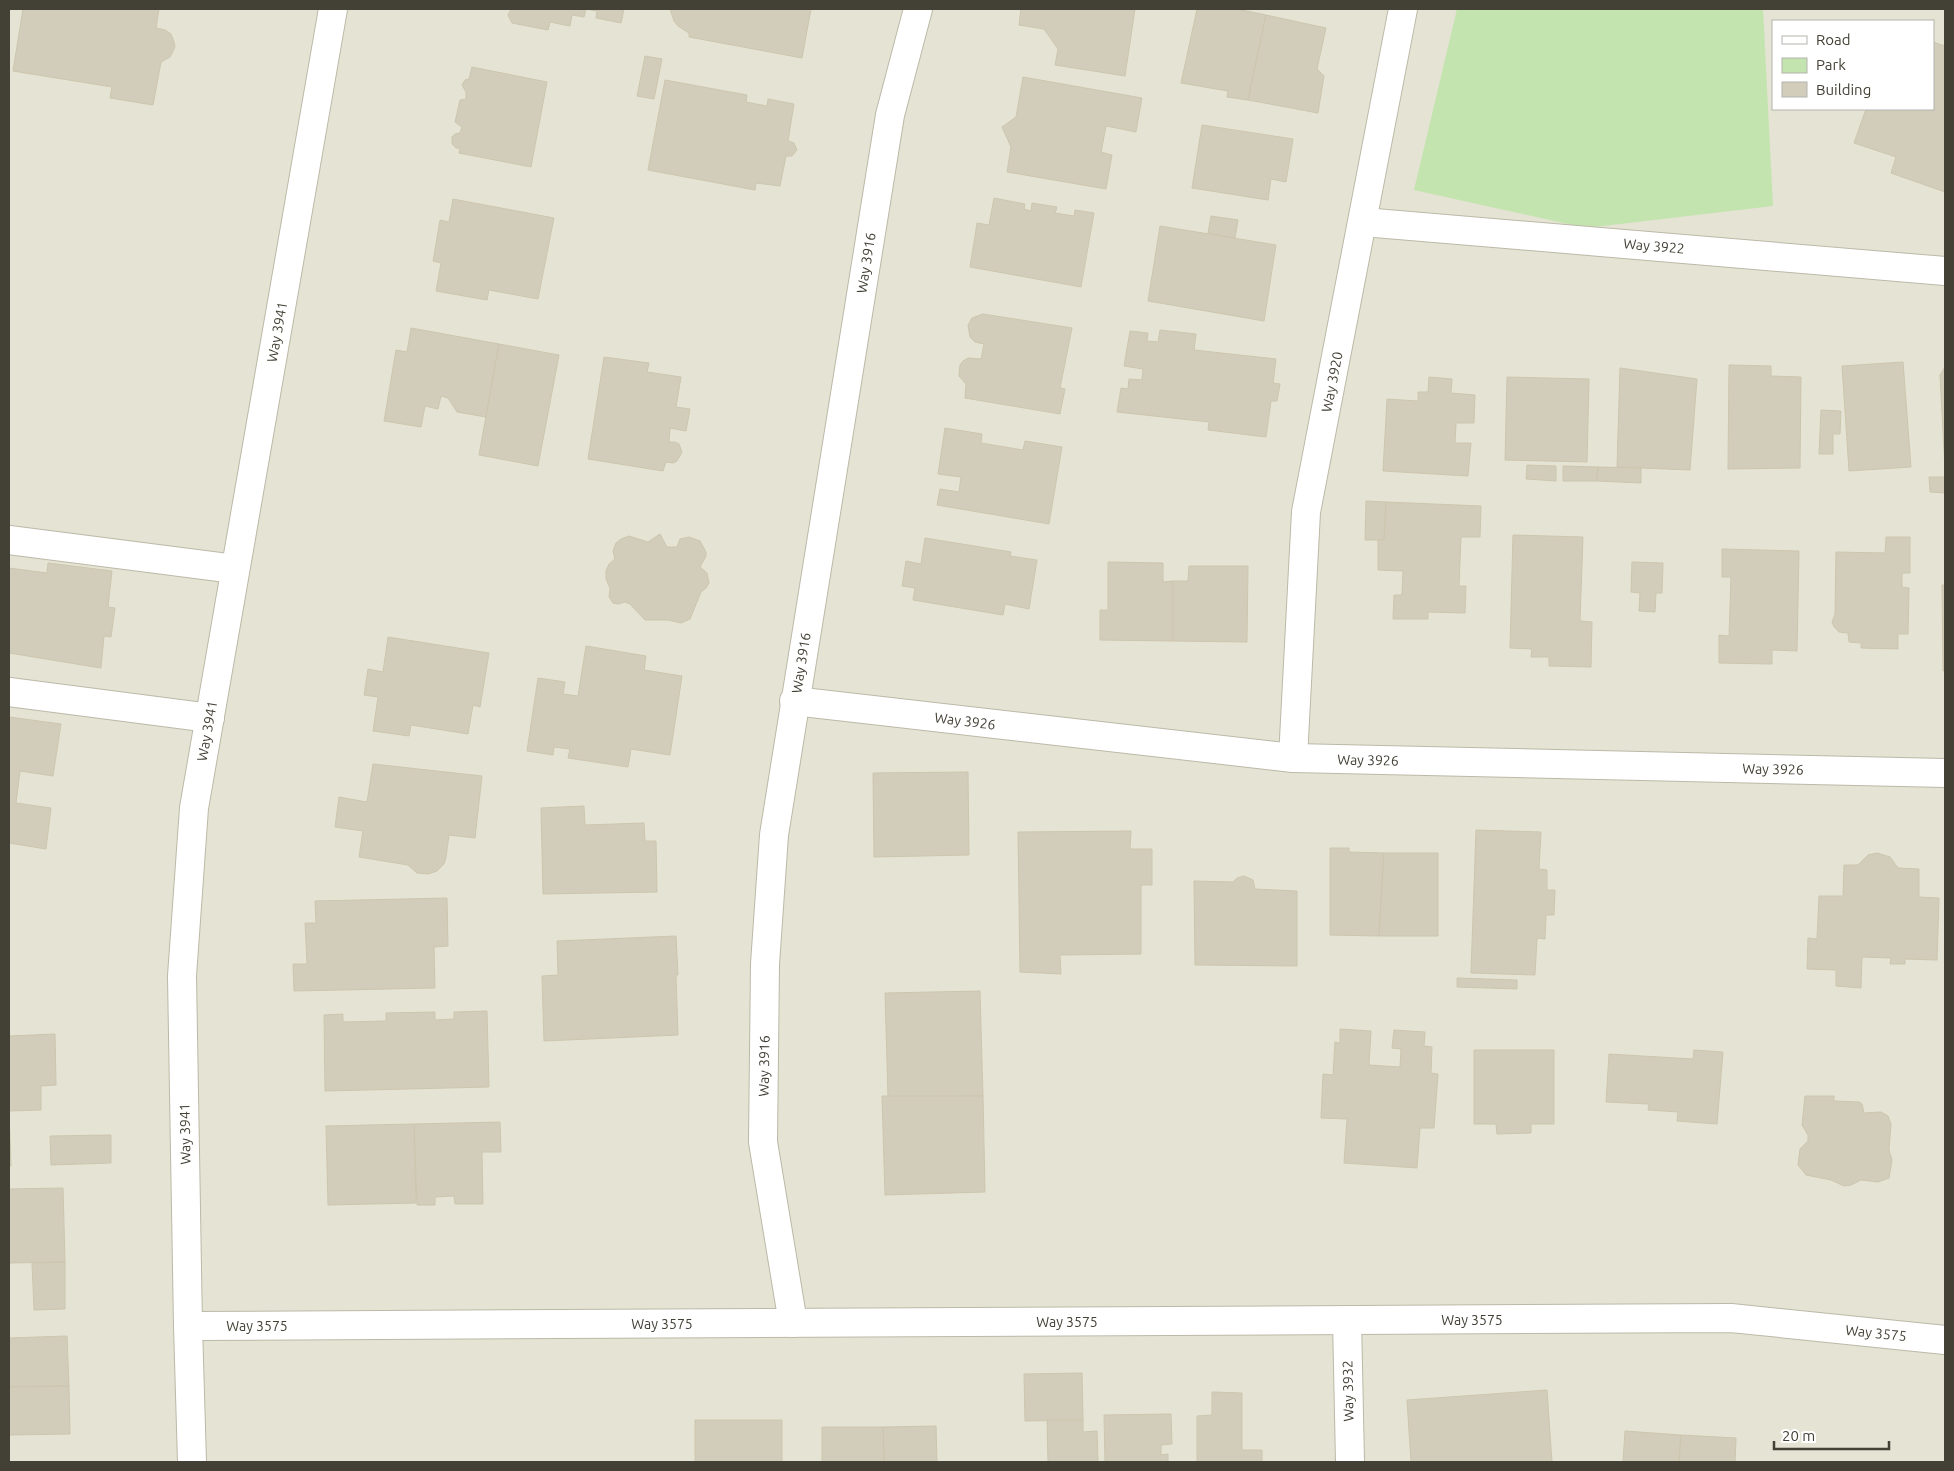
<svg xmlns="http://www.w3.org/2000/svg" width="1954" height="1471" font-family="Ubuntu,sans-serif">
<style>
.residential{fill:#e5e3d3;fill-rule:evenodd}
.green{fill:#c3e4af}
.building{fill:#d2cdbb;stroke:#cdc6ae}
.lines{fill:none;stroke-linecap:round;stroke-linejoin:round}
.minor-casing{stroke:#bcb9a8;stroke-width:30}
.minor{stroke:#fff;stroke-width:28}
.labels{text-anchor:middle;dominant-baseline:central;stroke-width:4.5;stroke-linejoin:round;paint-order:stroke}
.street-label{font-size:14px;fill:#434035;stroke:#fff}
</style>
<rect width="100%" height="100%" fill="#f1f0e5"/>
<path class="residential" d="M 9,9 L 1945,9 L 1945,1462 L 9,1462 ZM 1773,21 L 1933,21 L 1933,109 L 1773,109 Z"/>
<polygon class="green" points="1457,9 1763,9 1773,206 1586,228 1414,190"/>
<g class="building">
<polygon points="23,9 159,9 156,28 165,30 171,34 174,42 175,47 170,57 161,62 153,105 110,98 112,87 13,71"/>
<polygon points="511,9 624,9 621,23 596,18 597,11 586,9 584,17 572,15 570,26 550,22 548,30 512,23 508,15"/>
<polygon points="670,9 811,9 802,58 689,37 689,33 678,26 674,21"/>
<polygon points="1021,9 1135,9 1125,76 1055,65 1058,49 1044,29 1019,25"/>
<polygon points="1197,9 1237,9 1266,15 1248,100 1227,97 1228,91 1181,83"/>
<polygon points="1266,15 1326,28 1317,69 1324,76 1318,113 1248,100"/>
<polygon points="1933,42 1945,46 1945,192 1891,173 1896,157 1854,143 1866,109 1933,109"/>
<polygon points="645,56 662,59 654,99 637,96"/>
<polygon points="472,67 547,82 531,167 459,153 460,148 456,148 452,144 452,137 455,134 460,133 462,127 455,122 460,100 466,99 466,92 462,85 465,80 469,79"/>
<polygon points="1023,77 1142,98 1136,132 1106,126 1101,152 1112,155 1106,189 1007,172 1011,147 1002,127 1016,117"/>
<polygon points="665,80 747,95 746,102 767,106 768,99 794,104 788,141 794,143 797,150 792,156 786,156 780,186 756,183 755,190 648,170"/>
<polygon points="1202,125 1293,139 1286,182 1271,179 1268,200 1192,188"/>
<polygon points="994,198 1025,204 1024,209 1031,211 1032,203 1057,207 1055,213 1074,216 1075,210 1094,213 1081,287 970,267 977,223 989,225"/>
<polygon points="453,199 554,218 538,299 489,290 487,300 436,291 441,263 433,261 440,220 449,222"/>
<polygon points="1211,216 1238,220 1235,238 1208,233"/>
<polygon points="1160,226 1276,245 1264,321 1148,301"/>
<polygon points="983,314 1072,328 1060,388 1065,389 1060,414 965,398 966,384 959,376 960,365 963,361 968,358 981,359 984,344 975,342 970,337 968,325 972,318"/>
<polygon points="411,328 499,344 486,417 457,412 448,398 441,396 438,409 425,406 421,427 384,421 396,350 407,352"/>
<polygon points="1160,330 1196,334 1194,350 1276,359 1273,383 1280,384 1277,401 1271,401 1266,437 1208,430 1209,422 1117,412 1121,388 1128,389 1129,379 1142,380 1143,369 1124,366 1130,331 1148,333 1147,341 1158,342"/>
<polygon points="499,344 559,355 538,466 479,455"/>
<polygon points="604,357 649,363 647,372 681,377 676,407 690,409 686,431 670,428 669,442 675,442 679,444 682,452 677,461 673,463 666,462 663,471 588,459"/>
<polygon points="1903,362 1911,467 1849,471 1842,366"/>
<polygon points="1729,365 1771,366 1771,376 1801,377 1800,468 1728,469"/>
<polygon points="1945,367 1945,469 1940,375"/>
<polygon points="1620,368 1697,379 1690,470 1617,467"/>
<polygon points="1429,377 1452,379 1451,393 1475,395 1474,423 1456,423 1455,443 1471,443 1468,476 1383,471 1387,399 1418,401 1418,392 1428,392"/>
<polygon points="1507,377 1589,379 1587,462 1505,460"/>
<polygon points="1821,410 1841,411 1840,434 1833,434 1833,454 1819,454"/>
<polygon points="945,428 982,434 981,443 1023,450 1025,441 1062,447 1049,524 937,505 940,489 959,492 961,477 938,474"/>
<polygon points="1527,465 1556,466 1556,481 1526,479"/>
<polygon points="1563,466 1598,467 1597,481 1563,481"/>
<polygon points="1598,467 1641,468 1641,483 1597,481"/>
<polygon points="1929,477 1945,477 1945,493 1930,492"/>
<polygon points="1366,501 1386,502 1384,540 1365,540"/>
<polygon points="1386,502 1481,506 1480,537 1461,537 1459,586 1466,586 1465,613 1428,612 1428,619 1393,619 1394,595 1402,595 1403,571 1378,570 1378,540 1384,540"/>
<polygon points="660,534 667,547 677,547 680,539 689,537 700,541 706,552 706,556 700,567 707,573 709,583 706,588 701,592 690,619 681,623 668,620 645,620 630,604 625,602 618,604 613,603 609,597 610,588 606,579 606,571 609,564 615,559 613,551 616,543 621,539 629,536 648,542"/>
<polygon points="1513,535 1583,537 1580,621 1592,622 1591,667 1549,666 1549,657 1531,657 1532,649 1510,648"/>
<polygon points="1886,537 1910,537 1910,573 1902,573 1902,587 1909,588 1908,634 1898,634 1898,649 1861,648 1861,643 1849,642 1848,633 1839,632 1834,627 1832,622 1835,614 1836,552 1885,553"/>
<polygon points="925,538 1011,552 1010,556 1037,560 1029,609 1005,604 1003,615 913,600 915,588 902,586 906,561 921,564"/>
<polygon points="1722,549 1799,551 1797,651 1772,650 1772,664 1719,663 1719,635 1729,636 1731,577 1722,577"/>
<polygon points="1108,562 1163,563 1163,582 1173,581 1173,641 1100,640 1100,610 1108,610"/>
<polygon points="1632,562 1663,563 1662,593 1656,593 1655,612 1639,611 1640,593 1631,592"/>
<polygon points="48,563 112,571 108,607 115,608 111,637 104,636 101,668 9,653 9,568 47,573"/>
<polygon points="1189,566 1248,566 1247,642 1173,641 1173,581 1188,581"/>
<polygon points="1942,585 1945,585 1945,671 1943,671"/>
<polygon points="388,637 489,653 480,707 473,705 468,734 411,725 409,736 373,731 378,697 364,695 368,669 383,672"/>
<polygon points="586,646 646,656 644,670 682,676 670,755 631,749 628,767 568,758 570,749 554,747 553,755 527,751 538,678 565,682 563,694 578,696"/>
<polygon points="9,717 61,724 53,776 20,771 16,803 51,808 46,849 9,843"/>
<polygon points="373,764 482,776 475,838 449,835 446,857 444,864 437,871 428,874 417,873 408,865 359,857 363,831 335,827 339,797 367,802"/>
<polygon points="968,772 969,855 874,857 873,773"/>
<polygon points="584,806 585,825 644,823 645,841 656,841 657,892 543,894 541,808"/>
<polygon points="1476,830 1541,832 1539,869 1547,870 1547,890 1555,890 1554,915 1546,915 1545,939 1537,938 1535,975 1471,973"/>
<polygon points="1131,831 1130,849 1152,849 1152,885 1141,885 1141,954 1060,955 1061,974 1020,972 1018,832"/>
<polygon points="1330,848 1349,848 1349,852 1384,853 1379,936 1330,935"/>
<polygon points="1384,853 1438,853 1438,936 1379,936"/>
<polygon points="1877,853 1890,857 1898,868 1919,869 1919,897 1939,898 1937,960 1905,959 1905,964 1890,964 1891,958 1862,957 1861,988 1836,986 1836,970 1807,969 1808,938 1817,939 1819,896 1843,896 1844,865 1858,865 1868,855"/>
<polygon points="1244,876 1253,880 1255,889 1297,891 1297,966 1195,965 1194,881 1233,882 1237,878"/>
<polygon points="447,898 448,946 434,947 435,988 294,991 293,964 307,964 305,923 316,923 315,901"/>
<polygon points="676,936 678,975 676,975 678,1035 544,1041 542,976 558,975 557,941"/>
<polygon points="1457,978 1517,980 1517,989 1457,987"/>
<polygon points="980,991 983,1096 888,1097 885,993"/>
<polygon points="487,1011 489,1087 325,1091 324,1015 343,1014 343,1022 386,1021 386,1013 435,1012 435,1020 454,1019 454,1012"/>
<polygon points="1340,1029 1371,1031 1369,1065 1400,1067 1401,1049 1392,1048 1394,1030 1425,1032 1424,1046 1432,1047 1431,1073 1438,1074 1434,1128 1420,1128 1417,1168 1344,1163 1347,1119 1321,1118 1323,1074 1333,1075 1335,1042 1340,1043"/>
<polygon points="55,1034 56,1085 41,1086 41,1110 9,1111 11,1166 9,1166 9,1036"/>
<polygon points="1474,1050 1554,1050 1554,1124 1531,1124 1531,1133 1497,1134 1496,1124 1474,1124"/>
<polygon points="1694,1050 1723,1052 1717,1124 1677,1121 1678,1112 1648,1110 1649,1104 1606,1102 1609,1054 1693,1059"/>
<polygon points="882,1096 983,1096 985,1192 885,1195"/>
<polygon points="1805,1096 1834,1096 1834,1101 1859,1102 1862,1104 1864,1113 1881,1112 1888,1116 1891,1124 1889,1150 1892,1160 1889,1178 1878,1182 1861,1180 1851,1185 1844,1186 1831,1180 1806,1175 1798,1165 1800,1149 1808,1141 1808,1135 1802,1125"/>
<polygon points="500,1122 501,1152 482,1152 483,1204 455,1204 454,1196 435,1197 435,1205 417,1205 414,1124"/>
<polygon points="414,1124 416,1203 328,1205 326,1126"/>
<polygon points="111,1135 111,1163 51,1165 50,1136"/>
<polygon points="63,1188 65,1262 9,1263 9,1189"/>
<polygon points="65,1262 65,1309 34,1310 32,1263"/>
<polygon points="67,1336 69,1386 9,1387 9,1338"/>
<polygon points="1082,1373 1083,1420 1025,1421 1024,1374"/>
<polygon points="69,1386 70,1434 9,1435 9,1387"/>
<polygon points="1547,1390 1552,1462 1411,1462 1407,1400"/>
<polygon points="1212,1392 1242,1393 1242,1450 1262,1450 1262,1462 1197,1462 1197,1416 1212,1415"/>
<polygon points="1171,1414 1172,1444 1161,1445 1161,1455 1168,1454 1168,1462 1105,1462 1104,1415"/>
<polygon points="695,1420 782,1420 782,1462 786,1462 693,1462 695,1462"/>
<polygon points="1047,1420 1083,1420 1083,1432 1097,1431 1098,1462 1048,1462"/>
<polygon points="936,1426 937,1462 884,1462 883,1427"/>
<polygon points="822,1427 883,1427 884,1462 822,1462"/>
<polygon points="1625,1431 1681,1435 1679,1462 1623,1462"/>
<polygon points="1681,1435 1736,1438 1735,1462 1679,1462"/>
</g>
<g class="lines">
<defs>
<g id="minor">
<polyline points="1363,222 1945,271"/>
<polyline points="9,540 235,569"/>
<polyline points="9,692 210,718"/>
<polyline points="794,701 1293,758 1945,773"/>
<polyline points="1293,758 1306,512 1403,9"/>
<polyline points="1347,1320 1350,1462"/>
<polyline points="793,1323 763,1142 765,964 774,835 890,115 918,9"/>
<polyline points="188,1326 1731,1318 1945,1340"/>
<polyline points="192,1462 188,1326 182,976 194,808 333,9"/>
</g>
</defs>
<use href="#minor" class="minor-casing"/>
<use href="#minor" class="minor"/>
</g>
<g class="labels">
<g class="street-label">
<text transform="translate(1654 246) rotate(5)">Way 3922</text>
<text transform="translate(866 263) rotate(-81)">Way 3916</text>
<text transform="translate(277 332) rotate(-80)">Way 3941</text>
<text transform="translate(1332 382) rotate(-79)">Way 3920</text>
<text transform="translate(801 663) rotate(-81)">Way 3916</text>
<text transform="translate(965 721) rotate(7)">Way 3926</text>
<text transform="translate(207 731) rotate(-80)">Way 3941</text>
<text transform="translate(1368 760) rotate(1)">Way 3926</text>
<text transform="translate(1773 769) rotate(1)">Way 3926</text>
<text transform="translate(764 1066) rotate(-89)">Way 3916</text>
<text transform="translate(185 1134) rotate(-91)">Way 3941</text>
<text x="1472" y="1320">Way 3575</text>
<text x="1067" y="1322">Way 3575</text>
<text x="662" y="1324">Way 3575</text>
<text x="257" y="1326">Way 3575</text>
<text transform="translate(1876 1333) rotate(6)">Way 3575</text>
<text transform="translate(1348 1391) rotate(-91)">Way 3932</text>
</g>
</g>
<rect width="1954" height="1471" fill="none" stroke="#434035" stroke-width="20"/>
<rect x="1772" y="20" width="162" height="90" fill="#ffffff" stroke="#b4b3ae"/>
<rect x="1782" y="36" width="25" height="8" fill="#ffffff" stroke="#b4b3ae"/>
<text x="1816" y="45" font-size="15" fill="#434035">Road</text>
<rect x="1782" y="58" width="25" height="15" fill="#c3e4af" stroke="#b4b3ae"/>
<text x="1816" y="70" font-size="15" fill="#434035">Park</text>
<rect x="1782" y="82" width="25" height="15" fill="#d2cdbb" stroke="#b4b3ae"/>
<text x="1816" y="95" font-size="15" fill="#434035">Building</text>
<path d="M1774 1441v8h115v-8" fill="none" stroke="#434035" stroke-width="2.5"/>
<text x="1782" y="1441" font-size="15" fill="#434035" stroke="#ffffff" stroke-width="4" paint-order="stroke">20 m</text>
</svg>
